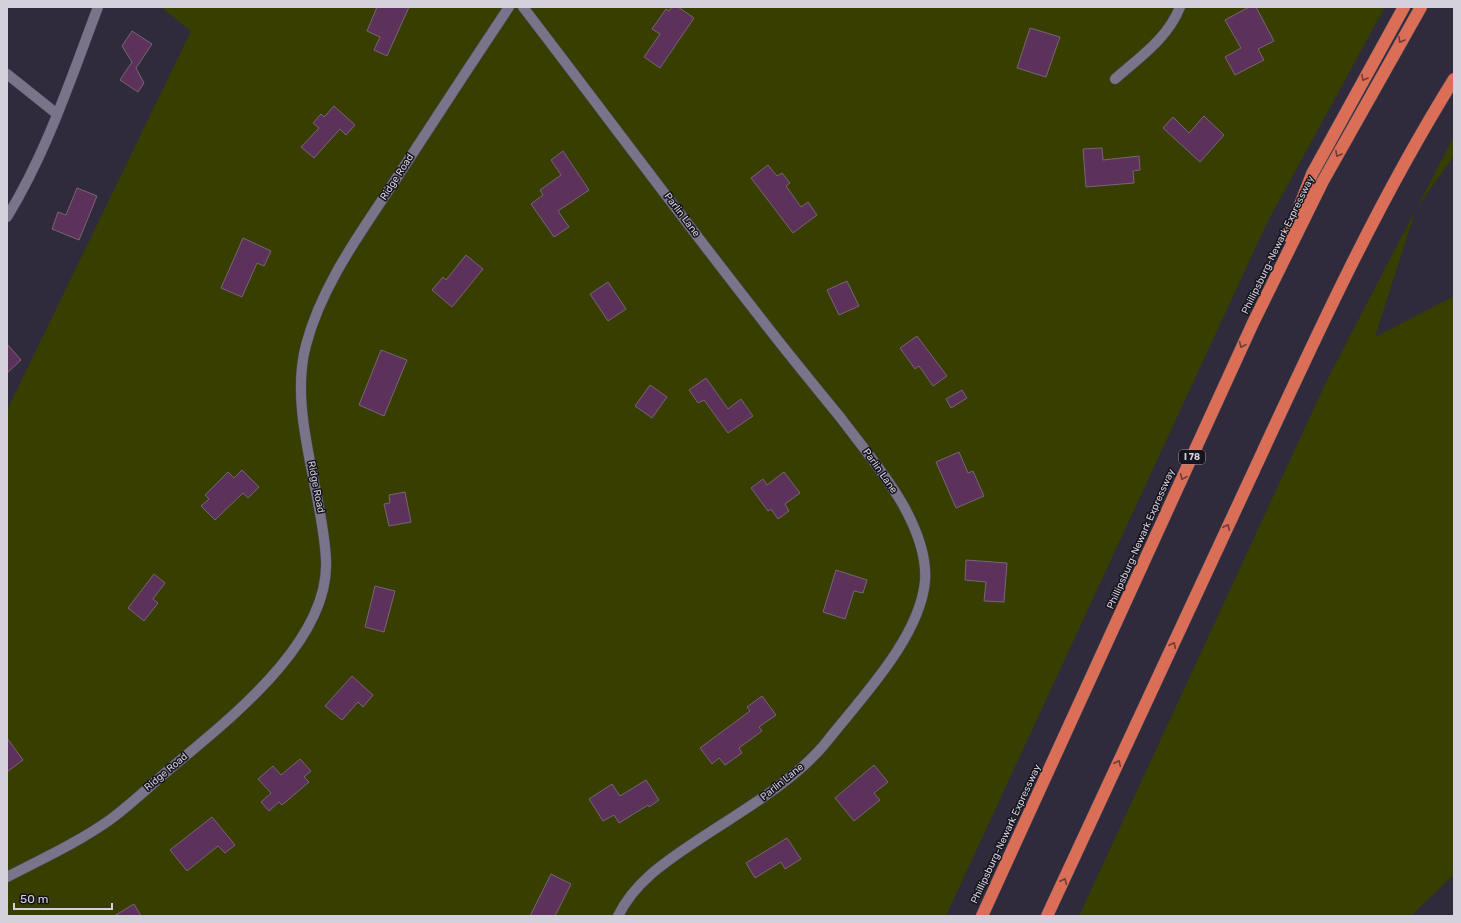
<svg xmlns="http://www.w3.org/2000/svg" width="1461" height="923" font-family="Rubik,sans-serif">
<style>
.green{fill:#373e00}
.building{fill:#5d325a;stroke:#776575}
.lines{fill:none;stroke-linecap:round;stroke-linejoin:round}
.minor-casing{stroke:#4c4757;stroke-width:11}
.motorway-casing{stroke:#4c4757;stroke-width:13}
.minor{stroke:#79748a;stroke-width:10}
.motorway{stroke:#db6e56;stroke-width:12}
.oneway{stroke:#6f3c36}
.labels{text-anchor:middle;dominant-baseline:central;stroke-width:3;stroke-linejoin:round;paint-order:stroke}
.shield{fill:#16141c;stroke:#9b98a3;stroke-width:1}
.shield-label{font-size:9px;font-weight:bold;fill:#d4d1dd}
.street-label{font-size:10px;fill:#d4d1dd;stroke:#16141c}
</style>
<rect width="100%" height="100%" fill="#2f2a3c"/>
<g class="green">
<polygon points="161,7 1385,7 1267,223 946,916 7,916 7,410 191,31"/>
<polygon points="1454,136 1454,156 1416,209 1375,337 1454,296 1454,875 1411,916 1079,916 1327,380"/>
</g>
<g class="building">
<polygon points="377,7 409,7 387,56 374,50 380,37 367,31"/>
<polygon points="672,7 678,7 694,18 660,68 644,57 660,34 652,29 666,9 669,11"/>
<polygon points="1249,7 1256,7 1274,41 1258,49 1264,60 1235,75 1225,57 1241,48 1225,20"/>
<polygon points="1030,28 1060,37 1046,77 1017,68"/>
<polygon points="132,31 152,44 136,68 144,83 138,92 120,80 132,62 122,46"/>
<polygon points="334,106 355,125 346,135 340,129 314,158 301,147 319,128 313,123 321,114 324,117"/>
<polygon points="1204,116 1224,135 1200,162 1163,128 1173,117 1189,133"/>
<polygon points="1102,148 1103,160 1139,156 1140,170 1133,171 1134,183 1086,187 1083,149"/>
<polygon points="563,151 589,190 558,211 569,227 554,237 531,204 543,195 540,190 561,175 551,160"/>
<polygon points="768,165 777,176 782,173 790,183 786,186 801,207 808,202 817,215 793,233 751,178"/>
<polygon points="77,188 97,196 79,240 52,229 58,212 66,215"/>
<polygon points="243,238 271,251 264,266 257,263 242,297 221,288"/>
<polygon points="466,255 483,269 452,307 432,290 443,277 446,280"/>
<polygon points="847,281 859,306 839,315 827,290"/>
<polygon points="608,282 626,309 608,321 590,294"/>
<polygon points="917,336 947,376 933,386 919,366 915,369 900,348"/>
<polygon points="7,344 21,360 7,373"/>
<polygon points="381,350 407,360 384,416 359,405"/>
<polygon points="706,378 728,409 741,399 753,416 728,433 704,400 698,403 689,390"/>
<polygon points="650,385 667,397 652,418 635,406"/>
<polygon points="962,390 967,398 951,408 946,399"/>
<polygon points="959,452 968,473 973,471 984,496 956,508 936,462"/>
<polygon points="242,470 259,487 248,498 243,493 215,520 201,506 209,499 205,495 228,472 234,478"/>
<polygon points="784,472 800,493 785,504 789,511 778,519 771,509 768,511 751,488 763,479 767,485"/>
<polygon points="405,492 411,522 389,526 384,504 390,503 389,495"/>
<polygon points="966,560 1007,563 1004,602 984,601 986,582 965,580"/>
<polygon points="836,570 867,580 863,593 854,591 845,619 823,612"/>
<polygon points="154,574 165,583 153,599 158,603 144,621 128,608"/>
<polygon points="375,586 395,591 384,632 365,627"/>
<polygon points="352,676 373,695 363,707 358,702 342,720 325,706"/>
<polygon points="762,696 776,715 759,727 762,731 739,748 742,753 725,765 719,758 712,764 700,748 750,711 747,707"/>
<polygon points="7,738 23,760 7,772"/>
<polygon points="300,759 311,771 304,777 309,782 282,805 279,802 269,811 261,802 271,793 258,779 273,766 281,775"/>
<polygon points="874,765 888,782 874,793 880,800 854,821 835,798"/>
<polygon points="646,780 659,800 649,807 648,805 619,823 614,815 603,821 589,799 612,784 620,796"/>
<polygon points="212,817 235,845 225,853 218,846 187,871 170,850"/>
<polygon points="787,838 801,859 785,869 781,862 755,878 746,863"/>
<polygon points="551,874 571,884 555,916 530,916"/>
<polygon points="134,904 141,916 114,916"/>
</g>
<g class="lines">
<defs>
<g id="minor">
<path d="M 523,7 C 602,110 679,214 759,316 C 785,350 813,384 840,417 C 861,445 884,472 902,503 C 915,526 927,554 925,581 C 920,637 862,697 828,740 C 797,780 740,812 698,840 C 667,861 635,881 618,916"/>
<polyline points="7,74 57,114"/>
<path d="M 1115,79 C 1140,57 1168,38 1180,7"/>
<path d="M 7,217 C 47,152 71,78 98,7"/>
<path d="M 7,877 C 42,859 79,842 111,819 C 134,802 155,781 177,763 C 233,716 330,640 326,560 C 323,492 288,412 306,345 C 322,284 362,231 396,179 C 433,122 471,64 509,7"/>
</g>
<g id="motorway">
<polyline points="1288,236 1312,174 1404,7"/>
<polyline points="982,916 1253,323 1323,181 1421,7"/>
<path d="M 1047,916 C 1115,770 1182,624 1250,479 C 1313,343 1375,206 1454,79"/>
</g>
</defs>
<use href="#minor" class="minor-casing"/>
<use href="#motorway" class="motorway-casing"/>
<use href="#minor" class="minor"/>
<use href="#motorway" class="motorway"/>
</g>
<defs><path id="oneway-chevron" d="M-2-3.5L2.5 0L-2 3.5" fill="none" stroke-width="1.6" stroke-linecap="round" stroke-linejoin="round"/></defs>
<g class="oneway">
<use href="#oneway-chevron" transform="translate(1401 40) rotate(119)"/>
<use href="#oneway-chevron" transform="translate(1364 78) rotate(119)"/>
<use href="#oneway-chevron" transform="translate(1338 154) rotate(119)"/>
<use href="#oneway-chevron" transform="translate(1242 345) rotate(114)"/>
<use href="#oneway-chevron" transform="translate(1183 477) rotate(114)"/>
<use href="#oneway-chevron" transform="translate(1227 527) rotate(-65)"/>
<use href="#oneway-chevron" transform="translate(1173 645) rotate(-65)"/>
<use href="#oneway-chevron" transform="translate(1118 763) rotate(-65)"/>
<use href="#oneway-chevron" transform="translate(1064 881) rotate(-65)"/>
</g>
<g class="labels">
<rect class="shield" x="1179" y="450" width="26" height="14" rx="3"/>
<g class="shield-label">
<text x="1192" y="457">I 78</text>
</g>
<g class="street-label">
<text transform="translate(397 177) rotate(-57)">Ridge Road</text>
<text transform="translate(682 215) rotate(53)">Parlin Lane</text>
<text transform="translate(1278 245) rotate(-64)">Phillipsburg-Newark Expressway</text>
<text transform="translate(880 471) rotate(55)">Parlin Lane</text>
<text transform="translate(316 487) rotate(79)">Ridge Road</text>
<text transform="translate(1141 539) rotate(-66)">Phillipsburg-Newark Expressway</text>
<text transform="translate(166 772) rotate(-40)">Ridge Road</text>
<text transform="translate(782 782) rotate(-39)">Parlin Lane</text>
<text transform="translate(1006 834) rotate(-65)">Phillipsburg-Newark Expressway</text>
</g>
</g>
<rect width="1461" height="923" fill="none" stroke="#d4d1dd" stroke-width="16"/>
<path d="M14 903v6h98v-6" fill="none" stroke="#d4d1dd" stroke-width="2"/>
<text x="20" y="903" font-size="12" fill="#d4d1dd" stroke="#16141c" stroke-width="3" paint-order="stroke">50 m</text>
</svg>
